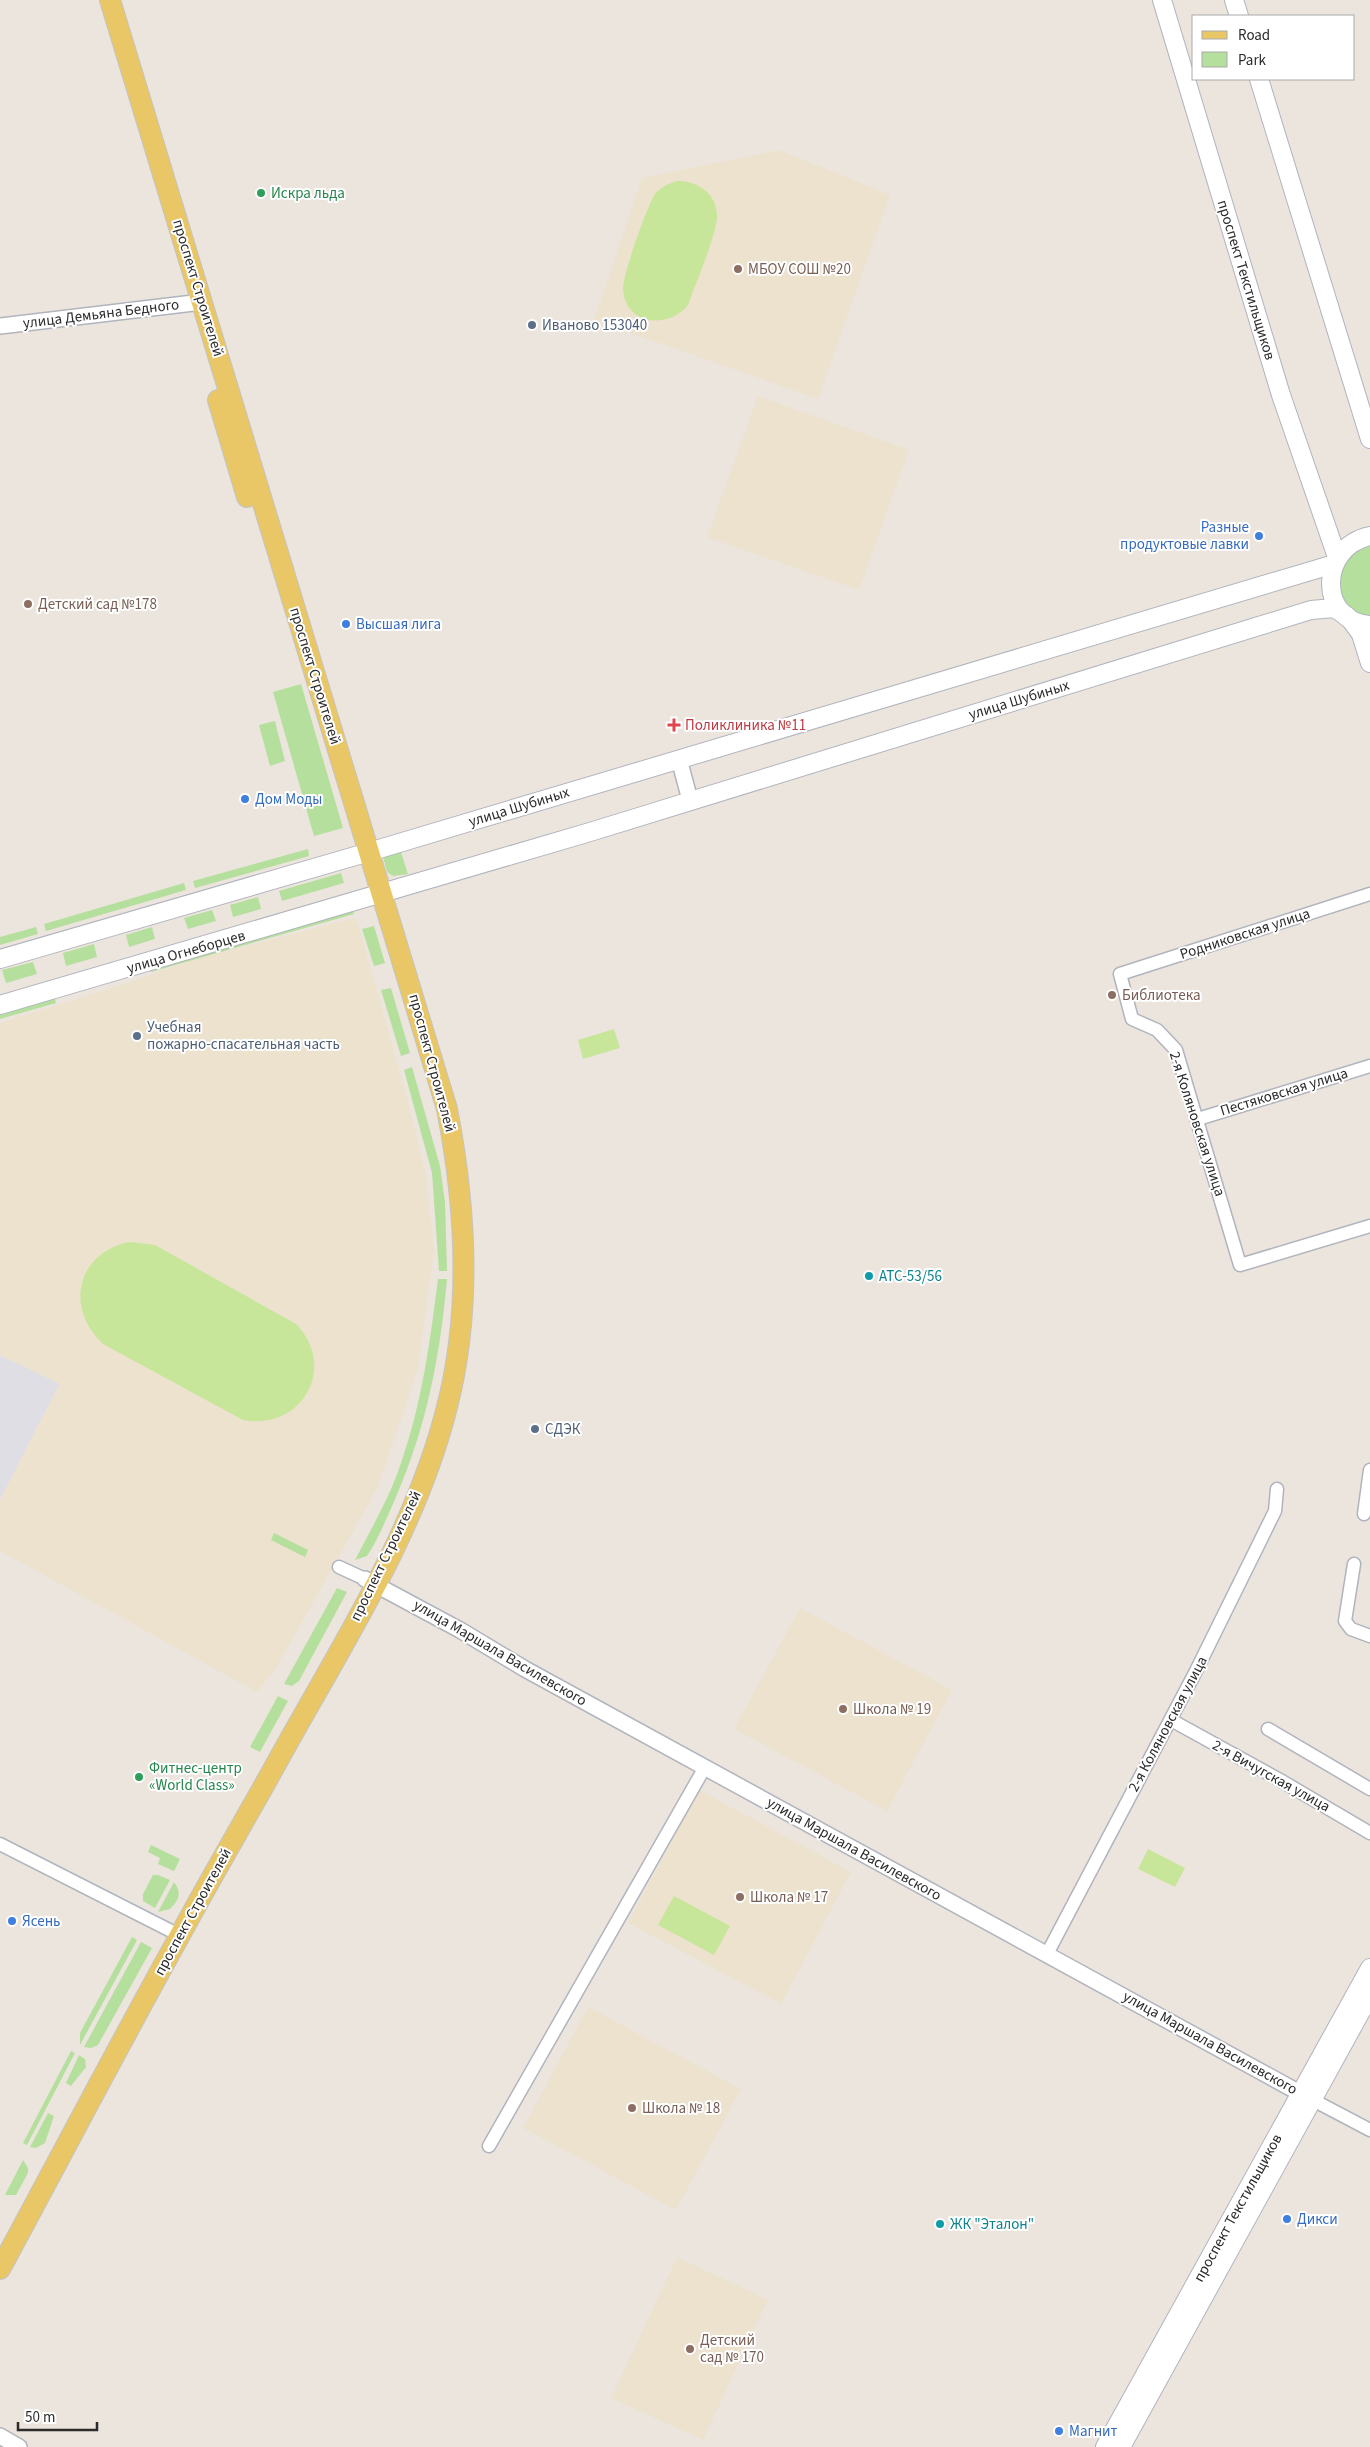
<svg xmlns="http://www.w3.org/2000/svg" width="1370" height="2447" font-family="'Source Sans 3',sans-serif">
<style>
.industrial{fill:#e0dee5}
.education{fill:#ece2ce}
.green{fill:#b5df9d}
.pitch{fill:#c7e69a}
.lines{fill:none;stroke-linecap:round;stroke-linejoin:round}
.minor-casing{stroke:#b1b4bd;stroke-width:15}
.tertiary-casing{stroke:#b1b4bd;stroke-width:18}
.secondary-casing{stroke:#b1b4bd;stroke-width:20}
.primary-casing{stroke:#c4c4c4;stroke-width:22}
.minor{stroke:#fff;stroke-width:12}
.tertiary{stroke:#fff;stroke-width:15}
.secondary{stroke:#fff;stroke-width:18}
.primary{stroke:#e9c766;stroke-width:20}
.leisure-dot{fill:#2e9e5b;stroke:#fff;stroke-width:2}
.education-dot{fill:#8d6e63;stroke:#fff;stroke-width:2}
.service-dot{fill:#5c6f8a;stroke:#fff;stroke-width:2}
.shop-dot{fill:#3f7fe0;stroke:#fff;stroke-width:2}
.health-dot{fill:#e0444e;stroke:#fff;stroke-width:2}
.culture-dot{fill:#0f9aa8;stroke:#fff;stroke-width:2}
.labels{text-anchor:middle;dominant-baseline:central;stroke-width:4;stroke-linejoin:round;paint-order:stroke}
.leisure-label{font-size:15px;fill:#27864d;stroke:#fff;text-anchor:start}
.education-label{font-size:15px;fill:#785e54;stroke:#fff;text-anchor:start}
.street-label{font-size:15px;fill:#2b2b2b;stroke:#fff}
.service-label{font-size:15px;fill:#4e5e75;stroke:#fff;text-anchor:start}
.shop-label{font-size:15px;fill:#366cbe;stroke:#fff;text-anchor:start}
.health-label{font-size:15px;fill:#be3a42;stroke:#fff;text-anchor:start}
.culture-label{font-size:15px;fill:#0d838f;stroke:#fff;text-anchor:start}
</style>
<rect width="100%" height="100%" fill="#ece5de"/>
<polygon class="industrial" points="0,1355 60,1383 0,1500"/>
<g class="education">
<polygon points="779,150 890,195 818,399 594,320 642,178"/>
<polygon points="758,396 909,450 859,590 707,537"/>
<polygon points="354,918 358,923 411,1112 426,1176 434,1250 418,1369 378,1487 275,1670 257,1692 0,1551 0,1500 60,1384 0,1355 0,1023 130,982 192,960"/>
<polygon points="800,1608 952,1690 887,1811 734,1729"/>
<polygon points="699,1790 851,1872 781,2004 628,1923"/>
<polygon points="588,2007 741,2089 676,2210 523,2128"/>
<polygon points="677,2257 768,2300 703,2440 611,2398"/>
</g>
<g class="green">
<path d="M 1370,545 L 1370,617 C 1328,607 1330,555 1370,545 Z"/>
<polygon points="301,684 343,828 314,836 273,692"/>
<polygon points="275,721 285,761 270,766 259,725"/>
<polygon points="398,843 408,874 393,876 387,872 383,856"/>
<polygon points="308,849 309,856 195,888 193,881"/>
<polygon points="341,873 344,883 282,901 279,891"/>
<polygon points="184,883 186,890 46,931 44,924"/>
<polygon points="258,897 261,909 233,917 230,905"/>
<polygon points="352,907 354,914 151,972 148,964"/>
<polygon points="212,910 216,921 188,929 184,918"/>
<polygon points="374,926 385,963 374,966 362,929"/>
<polygon points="36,927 38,934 0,945 0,937"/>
<polygon points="152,927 155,939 129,947 126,935"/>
<polygon points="94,944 97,957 66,966 63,953"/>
<polygon points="33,962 37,974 6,983 2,970"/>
<polygon points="391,988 410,1053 401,1056 381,990"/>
<polygon points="54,996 56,1003 0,1019 0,1012"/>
<polygon points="412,1067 440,1166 445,1202 447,1271 439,1271 432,1173 404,1070"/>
<path d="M 438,1279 L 447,1279 C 440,1357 427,1425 396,1497 C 387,1517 379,1538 367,1556 L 355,1560 C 371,1529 390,1497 401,1463 C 422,1403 430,1342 438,1279 Z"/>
<polygon points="274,1533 308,1550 305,1557 271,1540"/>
<polygon points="337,1588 347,1592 299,1681 292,1686 284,1684"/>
<polygon points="278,1696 288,1701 260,1752 250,1747"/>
<polygon points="151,1845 180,1859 174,1871 158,1864 160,1858 148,1852"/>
<polygon points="153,1875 158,1875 170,1880 155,1908 143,1901 143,1894"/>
<path d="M 174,1882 C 182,1893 179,1900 170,1909 L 158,1912 Z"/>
<polygon points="132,1937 137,1940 80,2045 80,2033"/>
<polygon points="141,1942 152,1948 98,2045 91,2048 84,2047"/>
<polygon points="71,2051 75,2053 27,2145 23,2143"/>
<polygon points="79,2055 85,2059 86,2067 71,2086 66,2083"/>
<polygon points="48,2113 54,2116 45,2143 36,2148 30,2147"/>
<polygon points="23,2160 28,2168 28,2173 16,2195 5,2195"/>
</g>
<g class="pitch">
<path d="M 678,181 C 698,181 717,194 717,216 C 717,234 695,285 688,305 C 668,330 625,325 623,289 C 622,277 648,204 655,194 C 661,187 669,183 678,181 Z"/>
<polygon points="614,1029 620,1048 583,1059 578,1040"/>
<path d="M 130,1242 L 155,1245 L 296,1324 C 338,1367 302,1431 243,1420 L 103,1344 C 64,1308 77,1252 130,1242 Z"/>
<polygon points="1148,1849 1185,1868 1175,1887 1138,1869"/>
<polygon points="674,1896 730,1926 714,1955 658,1925"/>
</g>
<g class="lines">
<defs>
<g id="minor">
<polyline points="1370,894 1120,974 1132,1019 1157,1030 1176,1050 1240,1265 1370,1226"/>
<polyline points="1198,1119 1370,1066"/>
<polyline points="1364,1514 1370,1470"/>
<polyline points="1354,1564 1345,1621 1351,1629 1370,1636"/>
<polyline points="339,1567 365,1579"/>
<polyline points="1171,1720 1280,1780 1370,1833"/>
<polyline points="1268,1729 1370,1789"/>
<polyline points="0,1844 179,1935"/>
<polyline points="1047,1954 1196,1671 1275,1511 1277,1489"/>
<polyline points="1313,2100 1370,2130"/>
<polyline points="489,2146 705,1767"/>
</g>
<g id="tertiary">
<polyline points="0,326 202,302"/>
<polyline points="679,759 690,800"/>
<polyline points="365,1579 460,1630 525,1669 1309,2098"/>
<polyline points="0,2436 19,2447"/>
</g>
<g id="secondary">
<polyline points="1162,0 1281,395 1337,557"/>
<polyline points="1234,0 1239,16"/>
<polyline points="1259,79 1370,439"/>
<path d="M 1370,536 C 1318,547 1318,622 1370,625"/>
<polyline points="1350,619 1361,634 1370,663"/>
<polyline points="0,959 369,852 1334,564"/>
<polyline points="0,1005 590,832 1311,610 1334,608 1347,616"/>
<polyline points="1105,2447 1370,1968"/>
<polyline points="1121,2447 1370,1995"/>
</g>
<g id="primary">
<polyline points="218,400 247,497"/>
<path d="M 0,2269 C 60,2158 118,2047 179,1937 C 210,1879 244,1822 276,1764 C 339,1649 415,1535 447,1407 C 472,1310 466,1207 447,1109 L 110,0"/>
</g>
</defs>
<use href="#minor" class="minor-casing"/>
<use href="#tertiary" class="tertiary-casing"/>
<use href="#secondary" class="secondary-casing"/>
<use href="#primary" class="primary-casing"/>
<use href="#minor" class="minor"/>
<use href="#tertiary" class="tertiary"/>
<use href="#secondary" class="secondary"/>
<use href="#primary" class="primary"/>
</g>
<g class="leisure-dot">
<circle cx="261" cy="193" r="5"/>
<circle cx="139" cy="1777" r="5"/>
</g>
<g class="education-dot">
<circle cx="738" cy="269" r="5"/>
<circle cx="28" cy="604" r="5"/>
<circle cx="1112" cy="995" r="5"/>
<circle cx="843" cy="1709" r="5"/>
<circle cx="740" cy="1897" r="5"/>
<circle cx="632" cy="2108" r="5"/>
<circle cx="690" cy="2349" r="5"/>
</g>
<g class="service-dot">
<circle cx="532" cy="325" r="5"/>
<circle cx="137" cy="1036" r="5"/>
<circle cx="535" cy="1429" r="5"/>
</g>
<g class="shop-dot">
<circle cx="1259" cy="536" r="5"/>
<circle cx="346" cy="624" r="5"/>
<circle cx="245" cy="799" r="5"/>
<circle cx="12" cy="1921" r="5"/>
<circle cx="1287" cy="2219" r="5"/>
<circle cx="1059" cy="2431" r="5"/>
</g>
<path class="health-dot" d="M671.5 717.5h5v5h5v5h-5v5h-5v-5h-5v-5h5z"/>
<g class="culture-dot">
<circle cx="869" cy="1276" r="5"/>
<circle cx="940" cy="2224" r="5"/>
</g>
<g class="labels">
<g class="leisure-label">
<text x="271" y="193">Искра льда</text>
<text x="149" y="1768">Фитнес-центр<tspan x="149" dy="17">«World Class»</tspan></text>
</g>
<g class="education-label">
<text x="748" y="269">МБОУ СОШ №20</text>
<text x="38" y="604">Детский сад №178</text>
<text x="1122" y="995">Библиотека</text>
<text x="853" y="1709">Школа № 19</text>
<text x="750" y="1897">Школа № 17</text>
<text x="642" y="2108">Школа № 18</text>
<text x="700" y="2340">Детский<tspan x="700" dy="17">сад № 170</tspan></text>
</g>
<g class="street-label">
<text transform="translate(1246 280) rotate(73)">проспект Текстильщиков</text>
<text transform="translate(198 288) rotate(73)">проспект Строителей</text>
<text transform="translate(101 314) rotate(-7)">улица Демьяна Бедного</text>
<text transform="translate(315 676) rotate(73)">проспект Строителей</text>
<text transform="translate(1019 700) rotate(-17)">улица Шубиных</text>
<text transform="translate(519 807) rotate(-17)">улица Шубиных</text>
<text transform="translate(1245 934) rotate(-18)">Родниковская улица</text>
<text transform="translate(186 952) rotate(-16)">улица Огнеборцев</text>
<text transform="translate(432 1063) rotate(75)">проспект Строителей</text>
<text transform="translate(1284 1092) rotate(-17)">Пестяковская улица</text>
<text transform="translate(1197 1124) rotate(72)">2-я Коляновская улица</text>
<text transform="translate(386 1556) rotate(-64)">проспект Строителей</text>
<text transform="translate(500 1653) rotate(30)">улица Маршала Василевского</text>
<text transform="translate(1168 1724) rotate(-62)">2-я Коляновская улица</text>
<text transform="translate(1271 1776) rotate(29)">2-я Вичугская улица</text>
<text transform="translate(854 1849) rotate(29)">улица Маршала Василевского</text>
<text transform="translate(193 1912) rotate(-61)">проспект Строителей</text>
<text transform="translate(1210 2043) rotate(29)">улица Маршала Василевского</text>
<text transform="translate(1238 2208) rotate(-61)">проспект Текстильщиков</text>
</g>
<g class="service-label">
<text x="542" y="325">Иваново 153040</text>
<text x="147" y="1027">Учебная<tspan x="147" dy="17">пожарно-спасательная часть</tspan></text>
<text x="545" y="1429">СДЭК</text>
</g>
<g class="shop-label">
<text x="1249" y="527" text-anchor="end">Разные<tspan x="1249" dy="17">продуктовые лавки</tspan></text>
<text x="356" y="624">Высшая лига</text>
<text x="255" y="799">Дом Моды</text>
<text x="22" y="1921">Ясень</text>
<text x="1297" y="2219">Дикси</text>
<text x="1069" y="2431">Магнит</text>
</g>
<g class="health-label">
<text x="685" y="725">Поликлиника №11</text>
</g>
<g class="culture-label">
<text x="879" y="1276">АТС-53/56</text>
<text x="950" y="2224">ЖК "Эталон"</text>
</g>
</g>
<rect x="1192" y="15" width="162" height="65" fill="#ffffff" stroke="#aaaaaa"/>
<rect x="1202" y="31" width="25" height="8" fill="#e9c766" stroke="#aaaaaa"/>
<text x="1238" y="40" font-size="15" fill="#2b2b2b">Road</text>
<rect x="1202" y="52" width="25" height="15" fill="#b5df9d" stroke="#aaaaaa"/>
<text x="1238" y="65" font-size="15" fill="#2b2b2b">Park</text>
<path d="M18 2422v8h79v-8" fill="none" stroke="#2b2b2b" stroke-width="2.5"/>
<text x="25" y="2422" font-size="15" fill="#2b2b2b" stroke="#ffffff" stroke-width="4" paint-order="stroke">50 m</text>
</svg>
